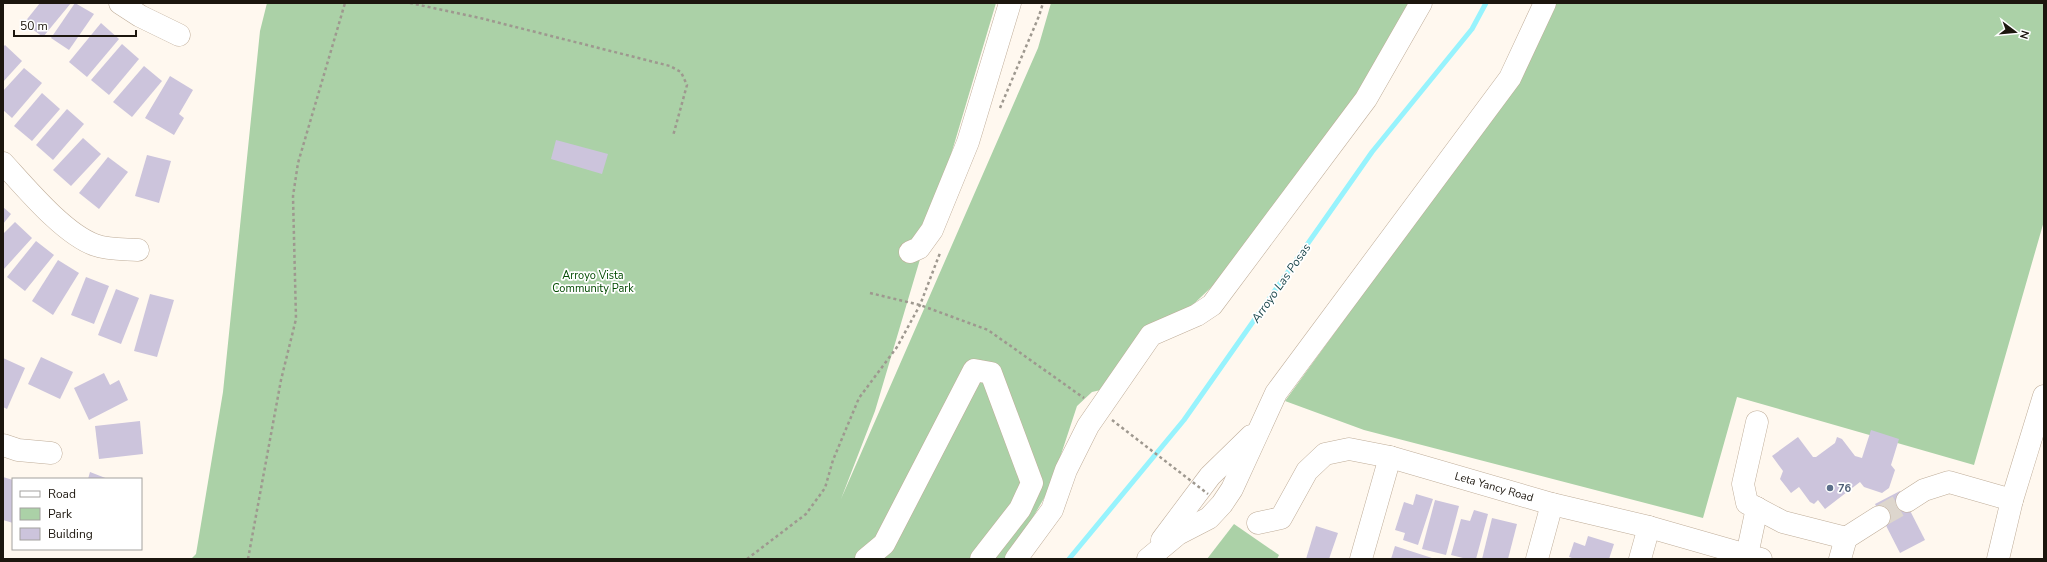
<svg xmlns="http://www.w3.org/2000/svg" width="2047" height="562" font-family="'Nunito Sans',sans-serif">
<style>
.green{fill:#abd1a7}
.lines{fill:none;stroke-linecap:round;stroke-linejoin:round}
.stream{stroke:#97f3fd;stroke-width:5}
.building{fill:#ccc4dc}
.minor-tunnel{stroke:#ddd6cd;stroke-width:22;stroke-dasharray:22 11;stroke-linecap:butt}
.minor-casing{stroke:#bfad99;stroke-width:23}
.major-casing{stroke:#bfad99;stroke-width:23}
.path{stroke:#9e988f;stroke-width:2.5;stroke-dasharray:3 3;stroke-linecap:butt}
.minor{stroke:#fff;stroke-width:22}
.major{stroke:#fff;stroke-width:22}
.path-bridge{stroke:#9e988f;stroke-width:2.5;stroke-dasharray:3 3;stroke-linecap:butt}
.service-dot{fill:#5c6f8a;stroke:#fff;stroke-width:1.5}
.labels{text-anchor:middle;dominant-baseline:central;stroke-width:3.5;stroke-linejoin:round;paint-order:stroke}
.park-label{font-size:11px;fill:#024a01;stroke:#fff}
.street-label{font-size:11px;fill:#1c160e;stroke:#fff}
.service-label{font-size:11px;font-weight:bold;fill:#4e5e75;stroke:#fff;text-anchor:start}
.water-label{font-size:12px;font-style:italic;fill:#1e484d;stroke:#fff}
</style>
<rect width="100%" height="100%" fill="#fff8ef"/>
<g class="green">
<polygon points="267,3 996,3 875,411 841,499 1038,48 1051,3 1412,3 1361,94 1224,275 1105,389 1092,392 1077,406 1050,488 1025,531 1004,559 191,559 196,554 223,392 260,31"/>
<polygon points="1553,3 2044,3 2044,221 1974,465 1737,397 1703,518 1364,430 1285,401 1515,85"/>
<polygon points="1234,524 1279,555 1277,559 1207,559"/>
</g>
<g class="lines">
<polyline class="stream" points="1069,559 1184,420 1372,152 1472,29 1486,3"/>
</g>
<g class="building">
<polygon points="40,3 71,3 43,37 24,23"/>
<polygon points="75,3 94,14 69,50 51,38"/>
<polygon points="101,23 119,39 87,77 69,62"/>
<polygon points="122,44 139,59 109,95 91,80"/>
<polygon points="5,45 22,61 3,82 3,47"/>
<polygon points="144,66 162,81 132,117 113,102"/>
<polygon points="24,68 42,83 12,118 3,110 3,91"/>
<polygon points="170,76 193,90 179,114 184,118 174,135 145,118"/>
<polygon points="42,93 60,109 32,141 14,126"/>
<polygon points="67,109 84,124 53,160 36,145"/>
<polygon points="83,138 101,154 71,186 53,170"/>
<polygon points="556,140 608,154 602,174 551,159"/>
<polygon points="147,155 171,161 159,203 135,196"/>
<polygon points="108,157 128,172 99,209 79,193"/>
<polygon points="3,207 11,214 3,224"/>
<polygon points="15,222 32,238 4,269 3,234"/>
<polygon points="36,241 54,255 25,291 7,277"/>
<polygon points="58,260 79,273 53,315 32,301"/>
<polygon points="86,277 109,286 94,324 71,315"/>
<polygon points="116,289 139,298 121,344 98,335"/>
<polygon points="150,294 174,300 157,357 134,351"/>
<polygon points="41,357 73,372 60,399 28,384"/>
<polygon points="3,358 25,368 7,409 3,407"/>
<polygon points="104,373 110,385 119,380 128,400 89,420 74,388"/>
<polygon points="140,421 143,454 99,459 95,426"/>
<polygon points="1871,430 1899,439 1891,465 1895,470 1889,488 1882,493 1864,487 1860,482 1825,509 1818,500 1814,504 1810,502 1799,487 1791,493 1780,479 1783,471 1772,456 1798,437 1813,457 1816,457 1835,443 1837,437 1842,439 1855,456 1862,458"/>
<polygon points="90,472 108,479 88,479"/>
<polygon points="3,477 13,480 13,523 3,520"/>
<polygon points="1900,491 1925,540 1900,553 1875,504"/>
<polygon points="1416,494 1433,499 1418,545 1403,540 1405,533 1395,530 1404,502 1413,505"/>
<polygon points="1435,500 1459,506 1446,555 1422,549"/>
<polygon points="1474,510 1488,514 1476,559 1467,559 1451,555 1461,519 1470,521"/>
<polygon points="1492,518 1517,524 1508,559 1482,559"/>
<polygon points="1316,526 1338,533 1329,559 1306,559"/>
<polygon points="1588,536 1614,544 1609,559 1575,559 1569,557 1574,542 1585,546"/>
<polygon points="1395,546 1432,558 1432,559 1391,559"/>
</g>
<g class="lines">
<polyline class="minor-tunnel" points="1879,517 1907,501"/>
<defs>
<g id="minor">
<polyline points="120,3 140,16 179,35"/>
<path d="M 3,163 C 26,188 64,234 95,245 C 109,250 124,249 138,250"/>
<polyline points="910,252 919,248 932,230 968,142 1010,3"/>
<polyline points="1757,422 1743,484 1747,503 1783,522 1846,538 1840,559"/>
<polyline points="3,445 18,450 51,453"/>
<polyline points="1907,501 1924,490 1949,482 2012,500"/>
<polyline points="1258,523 1281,518 1307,471 1325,454 1349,449 1390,457 1552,504 1649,527 1761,559"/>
<polyline points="1846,538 1879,517"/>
<polyline points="1162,540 1210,476 1251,436"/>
<polyline points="1747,555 1757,508"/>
<polyline points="866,559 884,544 974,370 991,373 1032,483 1020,509 981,559"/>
<polyline points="1016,559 1052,510 1066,470 1088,426 1151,335 1197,315 1212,305 1366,99 1421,3"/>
<polyline points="1148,559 1178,534 1209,518 1222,504 1232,489 1276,393 1510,78 1545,3"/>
<polyline points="1361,559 1390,457"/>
<polyline points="1537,559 1552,504"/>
<polyline points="1640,559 1649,527"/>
</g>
<polyline id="major" points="1998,559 2012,500 2044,396"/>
</defs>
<use href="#minor" class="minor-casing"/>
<use href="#major" class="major-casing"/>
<g class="path">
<polyline points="410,3 480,18 670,66 681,72 687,85 673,136"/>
<polyline points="1000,108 1039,16 1043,3"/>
<polyline points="870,293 920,305 988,330 1084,398"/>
<polyline points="248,559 281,380 296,319 293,196 298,163 345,3"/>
<polyline points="747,559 806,514 825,488 833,460 859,398 897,347 920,305 940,253"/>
</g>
<use href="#minor" class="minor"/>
<use href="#major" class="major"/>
<polyline class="path-bridge" points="1112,420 1208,494"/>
</g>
<circle class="service-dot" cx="1830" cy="488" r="4"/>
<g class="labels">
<g class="park-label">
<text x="593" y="275">Arroyo Vista<tspan x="593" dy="13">Community Park</tspan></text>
</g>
<g class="street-label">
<text transform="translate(1494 487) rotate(16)">Leta Yancy Road</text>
</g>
<g class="service-label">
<text x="1838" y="488">76</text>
</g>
<g class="water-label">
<text transform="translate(1281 283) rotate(-55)">Arroyo Las Posas</text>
</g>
</g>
<rect width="2047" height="562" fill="none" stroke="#1c160e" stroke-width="8"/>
<rect x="12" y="478" width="130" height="72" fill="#ffffff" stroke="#a4a29f"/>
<rect x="20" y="491" width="20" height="6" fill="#ffffff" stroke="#a4a29f"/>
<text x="48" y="498" font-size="12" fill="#1c160e">Road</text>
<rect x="20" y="508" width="20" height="12" fill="#abd1a7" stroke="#a4a29f"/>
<text x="48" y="518" font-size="12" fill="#1c160e">Park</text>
<rect x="20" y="528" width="20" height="12" fill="#ccc4dc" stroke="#a4a29f"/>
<text x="48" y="538" font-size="12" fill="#1c160e">Building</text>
<g transform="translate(2015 32) rotate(106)" stroke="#ffffff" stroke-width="3" paint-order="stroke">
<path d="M0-3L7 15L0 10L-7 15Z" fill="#1c160e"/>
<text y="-6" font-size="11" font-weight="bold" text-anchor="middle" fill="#1c160e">N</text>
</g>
<path d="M14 30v6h122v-6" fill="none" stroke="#1c160e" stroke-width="2"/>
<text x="20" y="30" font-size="12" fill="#1c160e" stroke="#ffffff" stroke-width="3" paint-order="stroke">50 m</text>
</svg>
